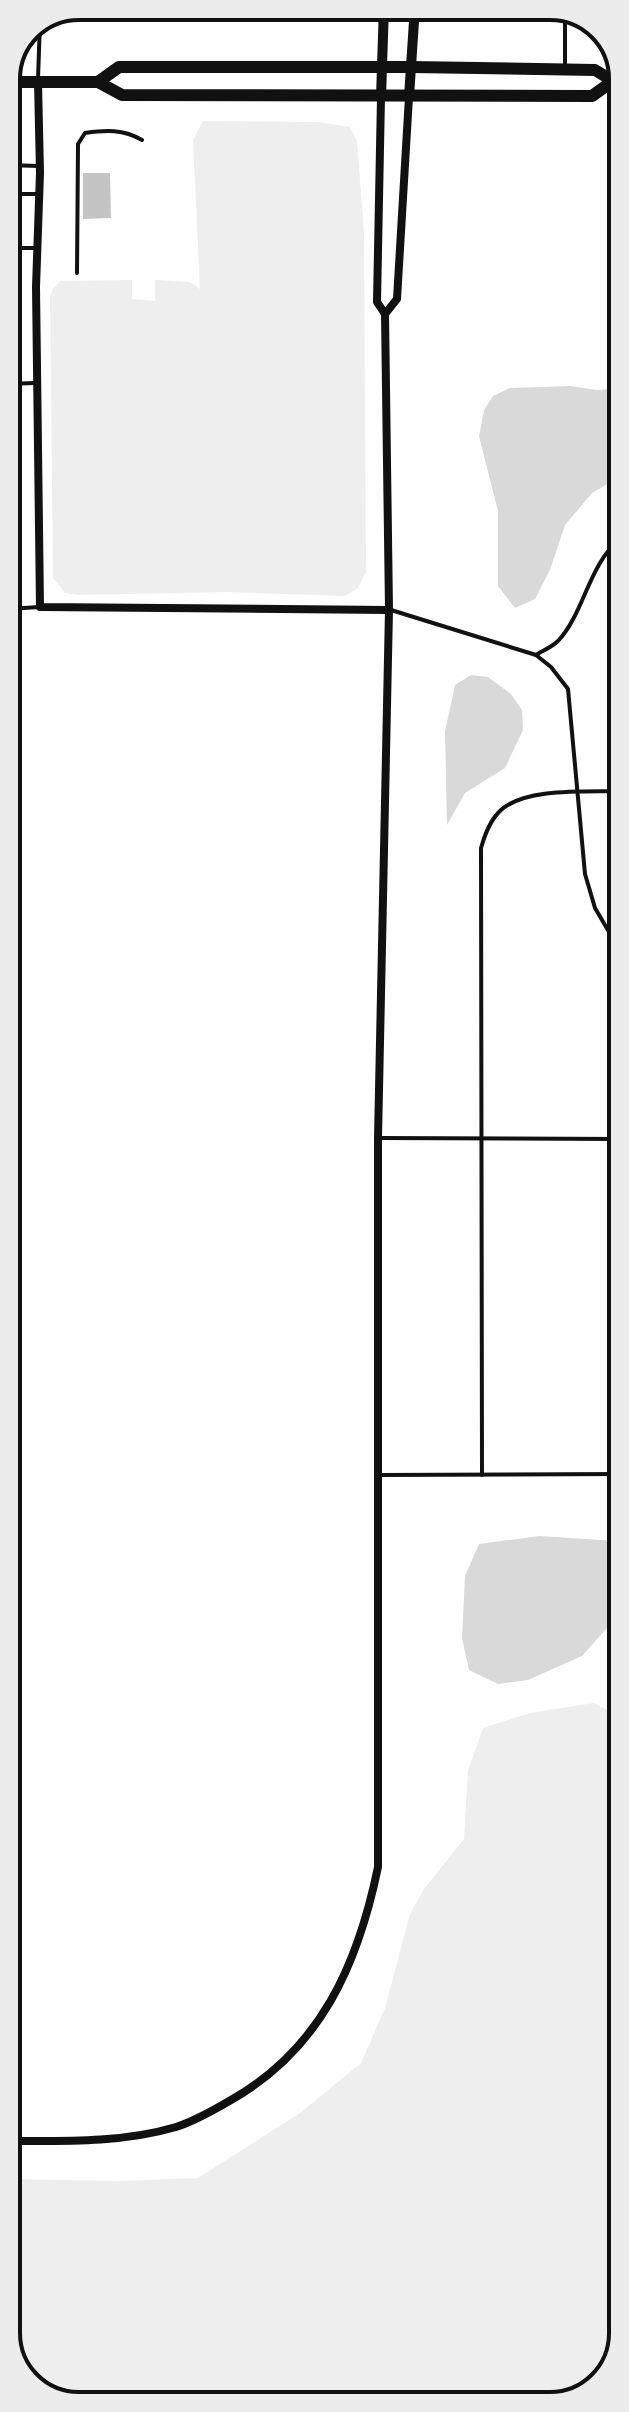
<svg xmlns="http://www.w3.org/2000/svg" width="629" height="2412" font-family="Ubuntu,sans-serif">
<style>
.green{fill:#eee}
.water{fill:#d9d9d9}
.building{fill:#c4c4c4}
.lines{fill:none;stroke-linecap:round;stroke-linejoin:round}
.service{stroke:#111;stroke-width:4}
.minor{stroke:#111;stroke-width:8}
.tertiary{stroke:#111;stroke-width:10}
.trunk{stroke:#111;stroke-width:12}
.rim{fill:none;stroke:#111;stroke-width:4}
</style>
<rect width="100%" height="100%" fill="#fff"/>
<g class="green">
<polygon points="203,121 318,122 350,127 357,141 364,233 366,572 358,588 345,596 227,592 77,595 65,593 53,578 50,296 53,288 61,281 132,280 132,299 155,301 155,280 190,282 200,289 193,140"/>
<polygon points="594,1703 623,1719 623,2334 605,2381 565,2405 70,2405 30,2388 7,2348 7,2179 120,2181 198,2178 300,2113 361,2063 385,2008 410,1914 424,1889 464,1839 468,1771 483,1728 530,1713"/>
</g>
<g class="water">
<polygon points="570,386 597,390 622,388 622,475 592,493 565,525 550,570 535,599 515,608 498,586 498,511 479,436 484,410 493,396 510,388"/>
<polygon points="471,675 488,677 511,694 522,710 523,730 505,768 465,793 447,825 445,732 455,685"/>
<polygon points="539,1536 616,1541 622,1548 623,1610 582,1656 528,1680 498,1684 469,1670 462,1638 465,1576 479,1544"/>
</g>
<g class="building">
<polygon points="83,173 110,173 111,218 83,219"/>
<polygon points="7,1449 16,1449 16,1465 10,1465 11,1490 7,1490"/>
</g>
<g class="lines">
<g class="service">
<polyline points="565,9 565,67"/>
<polyline points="38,79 40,22"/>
<polyline points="6,165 39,166"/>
<polyline points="6,194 39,194"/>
<polyline points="6,248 36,248"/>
<path d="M 77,273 L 78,144 L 85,133 C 106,130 123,129 142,140"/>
<polyline points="35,383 7,384 9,609 39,607"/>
<polyline points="391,610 536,655 551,667 568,689 585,874 595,908 612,937 622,944"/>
<path d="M 536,655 C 542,651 552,647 558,641 C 585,612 588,564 622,537"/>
<polyline points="378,1138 622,1139"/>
<polyline points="378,1475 622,1474"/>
<path d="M 482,1475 L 481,848 C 485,834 490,820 501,810 C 526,787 589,792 622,791"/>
</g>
<g class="minor">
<polyline points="38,82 40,173 36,287 40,607 389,610"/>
<polyline points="385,314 397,299 409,97"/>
<path d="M 7,2141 C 63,2141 122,2143 176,2127 C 195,2121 214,2110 231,2100 C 321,2049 358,1964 378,1867 L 378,1138 L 389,610 L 385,314 L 377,302 L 381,97"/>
</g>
<g class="tertiary">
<polyline points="381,97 384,6"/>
<polyline points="409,97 415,6"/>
</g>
<g class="trunk">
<polyline points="6,82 98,82 122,95 592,96 613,81"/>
<polyline points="98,82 119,67 411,67 595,70 613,81 619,81"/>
</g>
</g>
<path d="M0 0H629V2412H0ZM79 20H550A59 59 0 0 1 609 79V2333A59 59 0 0 1 550 2392H79A59 59 0 0 1 20 2333V79A59 59 0 0 1 79 20Z" fill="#ececec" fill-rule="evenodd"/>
<path class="rim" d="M79 20H550A59 59 0 0 1 609 79V2333A59 59 0 0 1 550 2392H79A59 59 0 0 1 20 2333V79A59 59 0 0 1 79 20Z"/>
</svg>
